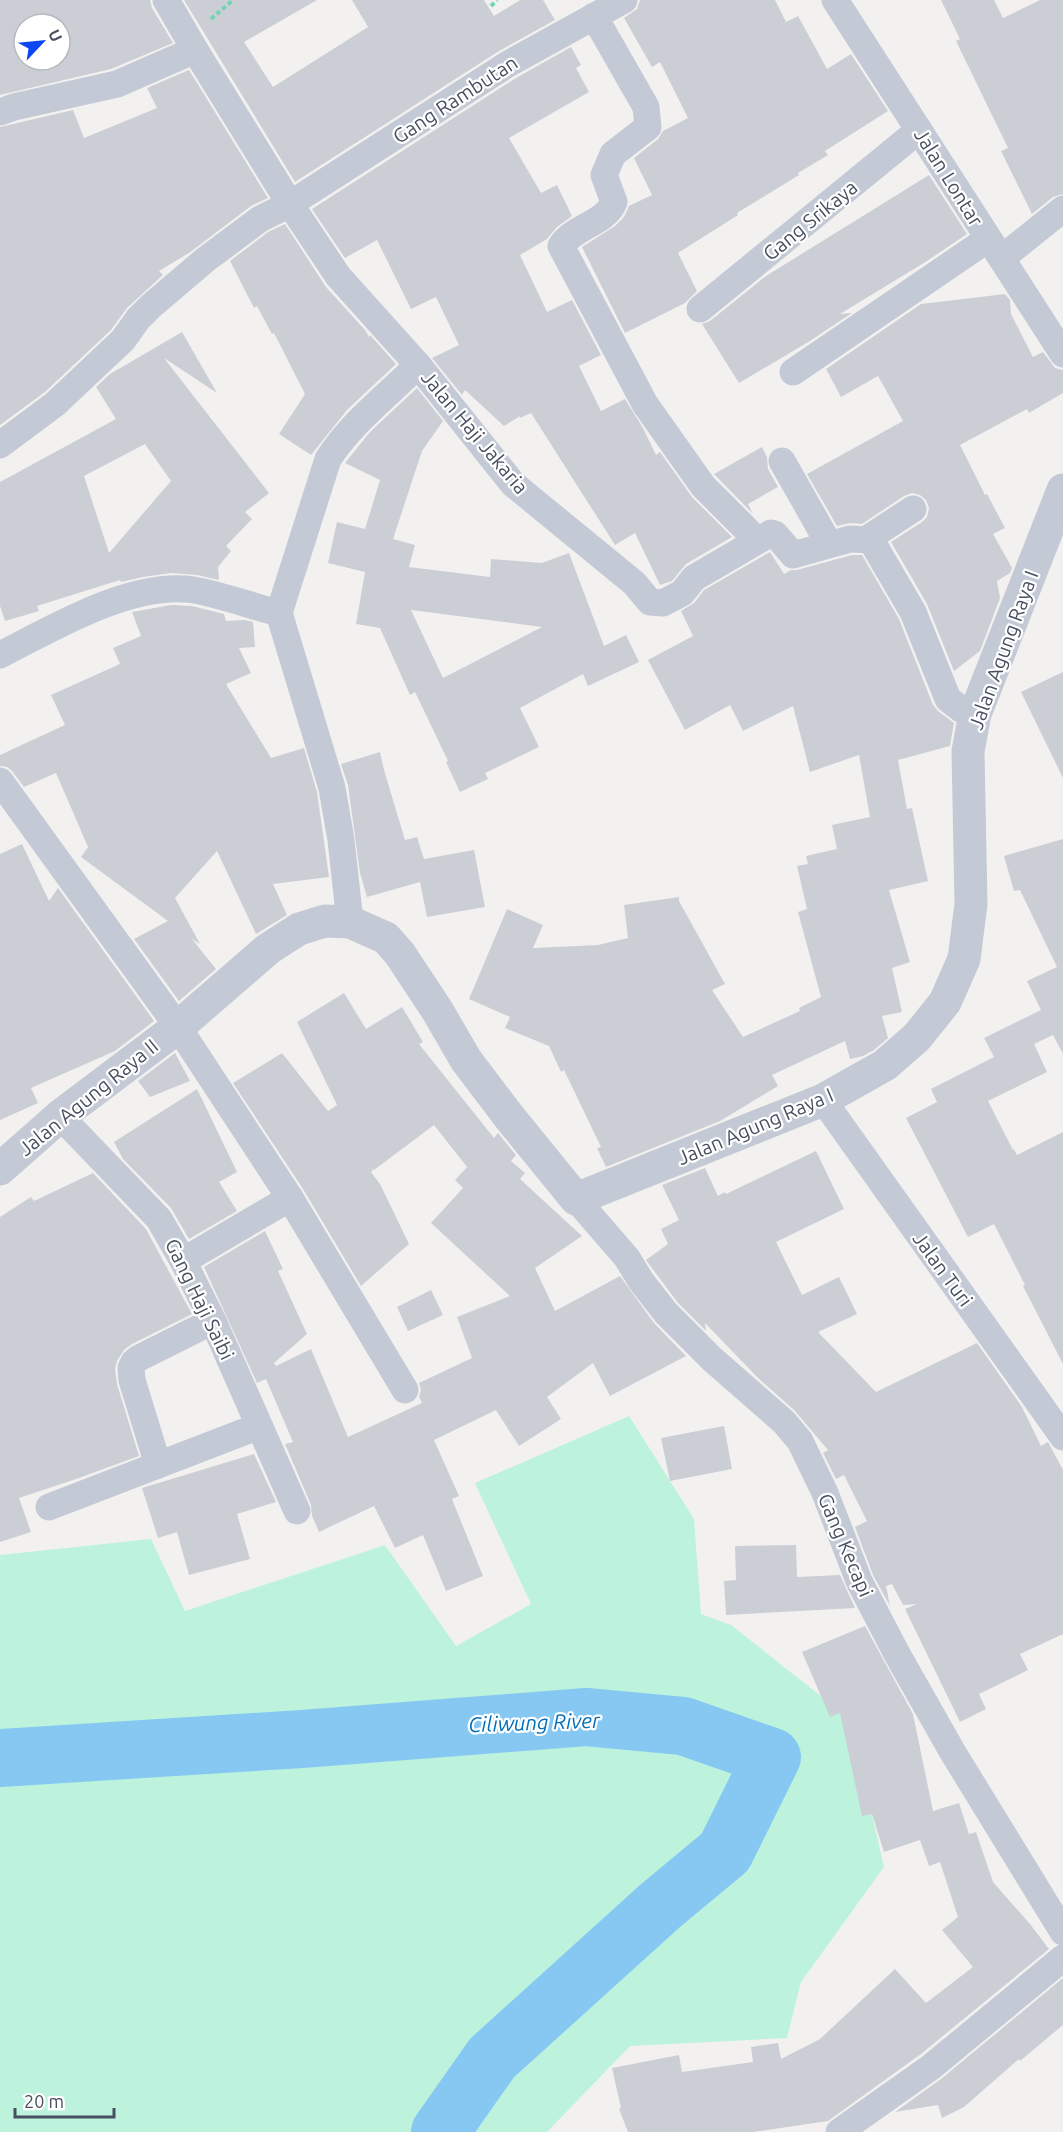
<svg xmlns="http://www.w3.org/2000/svg" width="1063" height="2132" font-family="Ubuntu,sans-serif">
<style>
.green{fill:#bdf3dc}
.lines{fill:none;stroke-linecap:round;stroke-linejoin:round}
.river{stroke:#87c8f3;stroke-width:58}
.building{fill:#ccced6;fill-rule:evenodd}
.path{stroke:#72d4b6;stroke-width:4;stroke-dasharray:4.5 3;stroke-linecap:butt}
.minor{stroke:#c3cad6;stroke-width:27}
.tertiary{stroke:#c3cad6;stroke-width:33}
.labels{text-anchor:middle;dominant-baseline:central;stroke-width:4.5;stroke-linejoin:round;paint-order:stroke}
.street-label{font-size:20px;fill:#474f60;stroke:#fff}
.water-label{font-size:21px;font-style:italic;fill:#026fb8;stroke:#fff}
</style>
<rect width="100%" height="100%" fill="#f3f1f0"/>
<polygon class="green" points="629,1416 694,1519 701,1614 731,1625 850,1719 884,1867 801,1982 787,2038 630,2046 547,2132 0,2132 0,1555 151,1539 185,1611 385,1545 456,1646 531,1604 475,1483"/>
<g class="lines">
<polyline class="river" points="0,1758 302,1739 586,1717 683,1726 772,1757 725,1852 660,1906 492,2058 440,2132"/>
</g>
<g class="building">
<path d="M 0,0 L 150,0 L 152,8 L 173,43 L 111,69 L 0,95 ZM 24,24 L 60,24 L 60,60 L 24,60 Z"/>
<polygon points="184,0 317,0 244,42 273,87 368,27 352,0 484,0 494,16 520,0 543,0 555,20 499,51 295,182"/>
<polygon points="640,0 775,0 786,22 798,16 827,69 851,54 888,111 825,151 828,155 798,173 799,175 737,213 738,215 678,253 697,291 685,303 625,333 582,247 615,226 624,217 629,206 652,195 634,158 658,139 663,131 688,118 660,62 652,67 624,18 637,9"/>
<polygon points="941,0 994,0 1003,18 1040,0 1063,0 1063,194 1053,197 1032,214 1001,151 1008,148 956,41 960,39"/>
<polygon points="571,47 581,65 576,68 589,92 509,138 541,193 557,185 572,216 557,227 547,239 520,255 547,312 572,300 601,355 579,366 601,411 625,399 643,428 656,455 660,452 692,497 732,537 686,564 672,581 660,585 635,533 615,545 531,413 520,418 520,416 504,426 465,390 462,395 432,358 459,345 436,297 411,309 377,240 345,258 312,209 516,78"/>
<polygon points="189,70 268,198 251,206 189,253 159,271 163,275 127,308 111,330 45,392 0,425 0,127 73,110 84,138 157,108 147,88"/>
<polygon points="929,175 967,234 927,261 840,314 852,313 810,341 739,383 702,324 710,321 766,276"/>
<polygon points="285,224 326,287 365,330 369,337 370,335 396,364 347,410 311,455 279,434 305,394 274,333 272,334 257,306 254,308 230,261 268,232"/>
<polygon points="1005,294 1010,300 1011,314 1033,357 1043,352 1055,368 1063,370 1063,393 1029,413 1027,409 960,445 985,495 987,494 1005,528 993,534 1012,568 1010,573 997,581 1000,598 980,651 954,671 927,604 891,542 922,522 927,517 929,508 926,500 920,495 912,493 904,496 862,524 850,523 837,526 807,474 903,421 878,376 841,397 826,369 921,304"/>
<path d="M 182,332 L 217,393 L 164,358 L 269,493 L 245,512 L 252,519 L 226,546 L 231,551 L 218,567 L 219,580 L 197,575 L 171,573 L 143,577 L 121,582 L 120,580 L 37,606 L 39,611 L 5,621 L 0,606 L 0,482 L 116,419 L 96,387 L 110,374 ZM 145,444 L 171,481 L 109,553 L 84,476 Z"/>
<path d="M 417,388 L 443,421 L 422,451 L 393,539 L 415,545 L 409,567 L 490,577 L 491,559 L 542,563 L 569,553 L 604,646 L 626,635 L 639,662 L 588,686 L 583,674 L 520,708 L 539,747 L 485,773 L 488,779 L 460,792 L 446,762 L 448,761 L 415,692 L 410,695 L 380,628 L 356,624 L 365,572 L 328,563 L 337,522 L 365,529 L 380,480 L 345,463 L 370,432 ZM 411,610 L 542,627 L 443,678 Z"/>
<polygon points="762,447 767,457 768,469 778,487 748,504 753,514 714,474"/>
<polygon points="770,552 784,574 791,570 797,570 852,555 862,555 899,619 933,705 938,711 954,723 950,746 898,760 907,809 912,808 928,881 889,890 910,962 892,968 902,1012 882,1016 888,1038 874,1050 863,1056 850,1059 845,1041 772,1075 778,1086 720,1121 606,1167 597,1148 601,1147 564,1070 561,1072 549,1046 505,1028 510,1017 469,999 507,909 543,925 533,948 598,945 628,938 624,905 679,897 679,901 725,984 712,990 743,1037 800,1011 799,1008 821,997 798,912 807,909 797,866 808,864 806,856 837,849 832,825 870,817 859,755 810,772 793,706 743,731 730,705 685,730 648,660 693,636 681,611 694,603 704,590"/>
<polygon points="171,605 192,606 224,614 226,621 245,620 253,622 255,647 239,648 251,673 226,684 271,758 304,748 317,792 329,877 273,884 287,915 256,934 217,851 175,898 200,944 192,939 216,969 179,1001 134,939 168,921 81,857 88,847 56,773 24,787 12,771 7,767 0,766 0,755 65,725 51,695 120,664 113,648 141,636 132,612"/>
<polygon points="1063,672 1063,778 1021,692"/>
<polygon points="380,752 384,770 405,840 417,837 424,859 474,850 485,907 427,917 420,882 367,897 360,873 348,785 341,764"/>
<polygon points="1063,839 1063,1054 1053,1035 1034,1044 1047,1072 988,1101 1013,1150 1014,1149 1017,1155 1063,1132 1063,1364 1023,1286 1025,1285 994,1224 968,1237 906,1118 937,1102 931,1089 994,1057 984,1038 1041,1010 1027,981 1057,967 1020,890 1014,891 1004,856"/>
<polygon points="22,844 49,901 58,888 154,1021 115,1051 31,1088 38,1103 0,1120 0,854"/>
<polygon points="344,993 366,1029 402,1007 423,1042 419,1044 494,1138 498,1133 516,1155 511,1161 525,1173 520,1179 582,1236 535,1268 555,1311 620,1276 654,1323 686,1356 610,1396 593,1363 547,1397 561,1419 519,1446 496,1410 434,1440 459,1496 452,1499 483,1576 446,1591 423,1535 395,1548 374,1506 319,1532 312,1516 311,1505 285,1444 293,1442 266,1379 257,1383 204,1267 265,1231 283,1269 278,1271 307,1334 274,1363 276,1366 311,1349 348,1437 422,1403 419,1397 421,1390 419,1383 472,1358 457,1317 510,1296 431,1223 463,1188 455,1180 467,1167 434,1125 374,1170 371,1167 373,1170 371,1172 380,1184 409,1244 361,1286 303,1189 233,1083 282,1053 328,1111 337,1105 297,1022"/>
<polygon points="175,1053 190,1081 150,1097 138,1081"/>
<polygon points="197,1089 237,1172 219,1182 237,1211 189,1239 171,1208 123,1159 114,1142"/>
<polygon points="816,1151 844,1209 776,1242 802,1295 839,1277 857,1314 818,1332 876,1392 977,1343 1022,1407 1041,1446 1048,1442 1063,1470 1063,1634 1020,1654 1028,1670 979,1694 986,1709 960,1722 905,1609 917,1604 903,1605 892,1584 886,1586 890,1606 873,1575 855,1527 867,1521 844,1475 836,1479 823,1453 828,1450 794,1410 758,1378 705,1323 706,1331 678,1303 646,1260 668,1244 661,1229 679,1220 662,1185 705,1168 718,1196 725,1192 726,1194"/>
<polygon points="93,1173 146,1229 192,1314 132,1344 124,1350 117,1361 115,1369 117,1384 139,1456 79,1478 19,1498 31,1532 0,1542 0,1217 31,1197 34,1201"/>
<polygon points="431,1290 443,1315 408,1331 397,1307"/>
<polygon points="724,1426 732,1469 670,1481 661,1438"/>
<polygon points="254,1454 276,1502 237,1514 250,1559 189,1575 177,1532 158,1538 142,1488"/>
<polygon points="796,1545 797,1577 840,1575 855,1608 726,1615 724,1581 736,1580 735,1546"/>
<polygon points="865,1626 913,1714 933,1811 959,1803 969,1834 976,1832 993,1882 1030,1924 1049,1949 921,2054 828,2121 753,2132 628,2132 619,2109 621,2108 612,2068 679,2055 682,2072 753,2062 751,2047 778,2043 781,2059 820,2039 895,1969 926,2003 973,1967 942,1930 958,1917 940,1862 929,1866 920,1840 884,1852 872,1814 862,1816 840,1713 830,1717 802,1652"/>
<polygon points="1063,1978 1063,2025 1020,2061 1019,2059 964,2107 942,2118 938,2105 895,2112 941,2079"/>
</g>
<g class="lines">
<g class="path">
<polyline points="491,6 497,0"/>
<polyline points="211,19 233,0"/>
</g>
<g class="minor">
<polyline points="166,0 195,50 290,204 338,276 418,365 513,484 634,583 650,602 663,603 682,593 694,578 771,533 775,534 793,555 850,539 871,540 913,612 948,699 961,709 975,714"/>
<polyline points="835,0 1063,354"/>
<path d="M 594,16 L 646,107 L 648,127 L 613,154 L 604,175 L 614,202 C 606,223 573,227 561,246 L 645,404 L 703,486 L 757,540"/>
<polyline points="0,112 14,107 117,84 195,50"/>
<polyline points="1002,258 1063,209"/>
<polyline points="700,309 919,130"/>
<polyline points="793,372 988,239"/>
<polyline points="0,445 55,404 123,340 138,319 151,306 205,260 260,219 290,204 508,64 624,0"/>
<polyline points="782,461 829,544"/>
<polyline points="867,539 913,509"/>
<path d="M 0,655 C 53,628 133,580 194,590 C 222,595 251,606 279,613"/>
<polyline points="0,781 178,1027 290,1198 405,1390"/>
<path d="M 350,922 L 341,840 L 332,788 L 279,613 L 328,459 C 352,422 387,396 418,365"/>
<polyline points="823,1100 1063,1437"/>
<polyline points="60,1116 159,1219 183,1261 213,1321 297,1511"/>
<polyline points="576,1199 627,1258 641,1281 666,1313 712,1359 784,1422 800,1441 825,1493 859,1581 897,1654 952,1751 1063,1932"/>
<polyline points="183,1261 290,1198"/>
<polyline points="158,1465 132,1380 131,1368 134,1362 139,1358 213,1321"/>
<polyline points="49,1507 259,1426"/>
<polyline points="839,2132 931,2067 1063,1958"/>
</g>
<polyline class="tertiary" points="0,1169 60,1116 178,1027 268,949 299,929 325,921 350,922 386,938 400,954 437,1010 466,1060 510,1118 576,1199 823,1100 885,1065 917,1037 945,1002 964,959 971,904 968,751 975,714 1063,490"/>
</g>
<g class="labels">
<g class="street-label">
<text transform="translate(455 99) rotate(-33)">Gang Rambutan</text>
<text transform="translate(949 177) rotate(58)">Jalan Lontar</text>
<text transform="translate(810 220) rotate(-39)">Gang Srikaya</text>
<text transform="translate(475 432) rotate(50)">Jalan Haji Jakaria</text>
<text transform="translate(1003 650) rotate(-70)">Jalan Agung Raya I</text>
<text transform="translate(88 1097) rotate(-39)">Jalan Agung Raya II</text>
<text transform="translate(755 1126) rotate(-23)">Jalan Agung Raya I</text>
<text transform="translate(943 1269) rotate(54)">Jalan Turi</text>
<text transform="translate(200 1299) rotate(64)">Gang Haji Saibi</text>
<text transform="translate(846 1545) rotate(67)">Gang Kecapi</text>
</g>
<g class="water-label">
<text transform="translate(534 1722) rotate(-2)">Ciliwung River</text>
</g>
</g>
<g transform="translate(42 42) rotate(64)"><circle r="28" fill="#ffffff" stroke="#b5b9bf" stroke-width="1.5"/>
<path d="M0-4.5L10 22L0 15L-10 22Z" fill="#0c45f2"/>
<text y="-9" font-size="16" font-weight="bold" text-anchor="middle" fill="#474f60">U</text>
</g>
<path d="M15 2108v9h99v-9" fill="none" stroke="#474f60" stroke-width="3"/>
<text x="24" y="2108" font-size="18" fill="#474f60" stroke="#ffffff" stroke-width="4.5" paint-order="stroke">20 m</text>
</svg>
